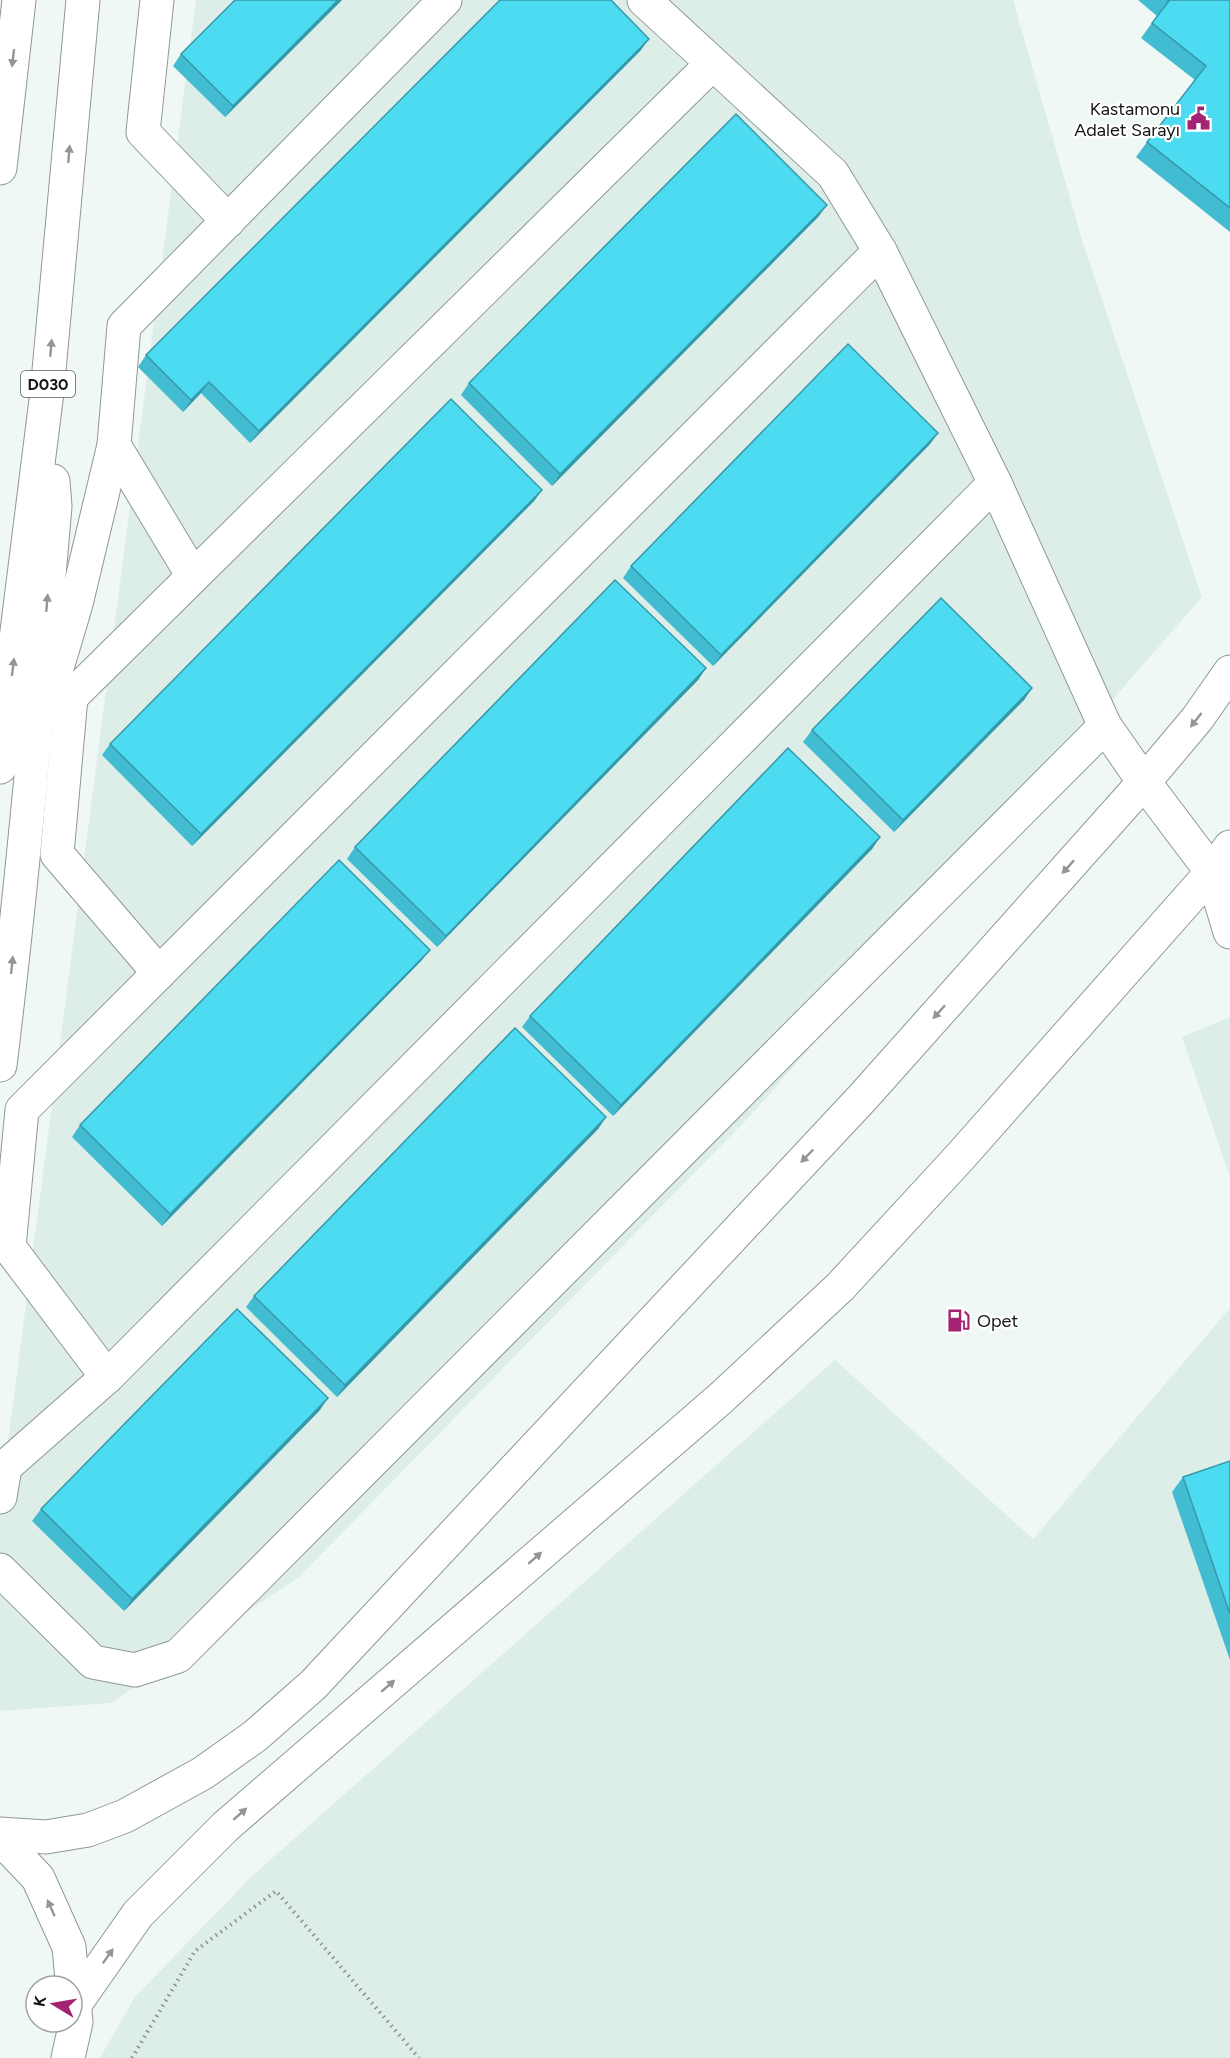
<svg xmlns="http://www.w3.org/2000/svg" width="1230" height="2058" font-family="Figtree,sans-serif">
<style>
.built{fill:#ddeee9}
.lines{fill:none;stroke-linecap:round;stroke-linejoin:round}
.minor-casing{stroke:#909795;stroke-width:35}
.major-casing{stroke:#909795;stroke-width:35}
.highway-casing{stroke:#909795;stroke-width:35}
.path{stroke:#8b918f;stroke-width:4;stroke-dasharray:1.5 4.5;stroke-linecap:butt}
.minor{stroke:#fff;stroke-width:33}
.major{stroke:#fff;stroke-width:33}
.highway{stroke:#fff;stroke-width:33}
.wall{fill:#42bcd0}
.shaded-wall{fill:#3699a9}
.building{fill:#4ddbf2;stroke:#3699a9;stroke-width:1.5}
.oneway{fill:#949695}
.labels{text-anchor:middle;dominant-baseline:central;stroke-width:4.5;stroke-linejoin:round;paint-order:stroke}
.shield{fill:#fff;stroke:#595b5a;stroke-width:1.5}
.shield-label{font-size:16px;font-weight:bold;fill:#121514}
.poi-label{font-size:18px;fill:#121514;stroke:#fff;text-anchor:end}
</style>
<rect width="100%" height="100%" fill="#eff8f5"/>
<g class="built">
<polygon points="196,0 1013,0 1083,243 1202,597 753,1113 299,1577 111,1703 0,1711 0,1503"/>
<polygon points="1230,1017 1230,1177 1182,1037"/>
<polygon points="1230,1308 1230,2058 100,2058 134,1998 252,1876 835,1360 1033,1539"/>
</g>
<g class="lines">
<defs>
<g id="minor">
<polyline points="157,0 143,132 228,221"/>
<polyline points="644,0 833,174 880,251 995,483 1105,726 1144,782 1212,872 1230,890"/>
<polyline points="193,576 114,445 124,326 445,0"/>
<polyline points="45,708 76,604 114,445"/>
<polyline points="1212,872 1230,932"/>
<polyline points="159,973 57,854 71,697 712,64"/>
<polyline points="107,1377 9,1247 22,1110 880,251"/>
<polyline points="0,1497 5,1467 107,1377 995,483"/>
<polyline points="0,1570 93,1662 135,1670 178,1656 1105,726"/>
</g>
<g id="major">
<polyline points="0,1834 46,1837 88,1830 125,1816 203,1773 255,1736 313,1685 864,1096 1144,782 1197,719 1230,672"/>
<polyline points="0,1838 38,1878 69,1947 76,2022 68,2058"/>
<polyline points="75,2004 138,1914 226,1826 721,1398 840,1287 960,1157 1212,872 1230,847"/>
</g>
<g id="highway">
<polyline points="0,168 19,0"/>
<polyline points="0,767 47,392 83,0"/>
<path d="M 0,1065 C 23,879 39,693 55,506 L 53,481"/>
</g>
</defs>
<use href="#minor" class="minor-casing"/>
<use href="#major" class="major-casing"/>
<use href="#highway" class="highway-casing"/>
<polyline class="path" points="132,2058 195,1951 276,1891 419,2058"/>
<use href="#minor" class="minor"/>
<use href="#major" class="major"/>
<use href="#highway" class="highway"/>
</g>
<g class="wall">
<polygon points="342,0 225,117 173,66 181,54"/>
<polygon points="1138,0 1230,0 1230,232 1136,157 1147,142 1195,80 1141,38 1157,16"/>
<polygon points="641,50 250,443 201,393 183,412 138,367 146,355"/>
<polygon points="819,216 552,486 461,395 469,383"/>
<polygon points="938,433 930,444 713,666 623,578 631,566"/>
<polygon points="542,490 534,501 192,846 102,755 110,744"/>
<polygon points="706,668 698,680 437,947 347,859 355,847"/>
<polygon points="1032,688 1024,700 894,832 803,742 812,730"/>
<polygon points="880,837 872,849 613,1116 522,1027 530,1016"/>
<polygon points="430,950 421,961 162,1226 72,1137 80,1125"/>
<polygon points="606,1117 598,1129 337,1397 246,1307 254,1296"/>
<polygon points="320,1410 124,1611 32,1521 41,1509"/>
<polygon points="1230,1461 1230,1660 1172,1492 1183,1477"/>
</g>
<g class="shaded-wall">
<polygon points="338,0 342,0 225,117 233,106"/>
<polygon points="649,39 641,50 250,443 259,431"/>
<polygon points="827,205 819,216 552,486 560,474"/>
<polygon points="209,382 201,393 183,412 191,400"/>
<polygon points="938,433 930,444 713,666 721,655"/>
<polygon points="542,490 534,501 192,846 201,834"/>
<polygon points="706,668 698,680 437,947 446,936"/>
<polygon points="1032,688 1024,700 894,832 903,820"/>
<polygon points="880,837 872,849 613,1116 621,1105"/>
<polygon points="430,950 421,961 162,1226 170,1214"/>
<polygon points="606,1117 598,1129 337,1397 345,1385"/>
<polygon points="328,1398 320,1410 124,1611 132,1599"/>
</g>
<g class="building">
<polygon points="235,0 338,0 233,106 181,54"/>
<polygon points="500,0 611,0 649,39 259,431 209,382 191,400 146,355"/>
<polygon points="1167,0 1230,0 1230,208 1147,142 1206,66 1152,23 1169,1"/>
<polygon points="736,114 827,205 560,474 469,383"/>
<polygon points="848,344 938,433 721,655 631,566"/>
<polygon points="451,399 542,490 201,834 110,744"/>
<polygon points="615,580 706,668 446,936 355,847"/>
<polygon points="941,598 1032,688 903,820 812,730"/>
<polygon points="788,748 880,837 621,1105 530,1016"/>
<polygon points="339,860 430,950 170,1214 80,1125"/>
<polygon points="515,1028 606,1117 345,1385 254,1296"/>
<polygon points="237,1309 328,1398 132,1599 41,1509"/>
<polygon points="1230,1461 1230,1614 1183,1477"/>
</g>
<defs><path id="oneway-solid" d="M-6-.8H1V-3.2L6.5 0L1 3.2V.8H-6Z" transform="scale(1.5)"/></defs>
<g class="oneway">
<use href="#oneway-solid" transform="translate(13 58) rotate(97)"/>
<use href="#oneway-solid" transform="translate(69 154) rotate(-85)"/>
<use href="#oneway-solid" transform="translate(51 348) rotate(-85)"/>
<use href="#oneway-solid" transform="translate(47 603) rotate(-85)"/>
<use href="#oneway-solid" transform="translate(13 667) rotate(-83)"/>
<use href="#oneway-solid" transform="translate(1196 720) rotate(128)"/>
<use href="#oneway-solid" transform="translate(1068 867) rotate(132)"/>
<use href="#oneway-solid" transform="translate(12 965) rotate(-84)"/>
<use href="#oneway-solid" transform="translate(939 1012) rotate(132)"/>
<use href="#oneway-solid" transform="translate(807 1156) rotate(134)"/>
<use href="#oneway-solid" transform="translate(535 1558) rotate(-41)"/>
<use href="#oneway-solid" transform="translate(388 1686) rotate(-41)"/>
<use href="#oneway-solid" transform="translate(240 1814) rotate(-41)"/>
<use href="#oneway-solid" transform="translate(51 1908) rotate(-114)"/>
<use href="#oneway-solid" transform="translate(108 1956) rotate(-55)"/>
</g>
<defs>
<symbol id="civic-bare" viewBox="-9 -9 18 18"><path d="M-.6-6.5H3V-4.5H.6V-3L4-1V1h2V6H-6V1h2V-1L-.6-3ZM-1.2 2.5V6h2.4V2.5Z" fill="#a42372" stroke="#fff" stroke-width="2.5" paint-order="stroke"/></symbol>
<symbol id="fuel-bare" viewBox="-9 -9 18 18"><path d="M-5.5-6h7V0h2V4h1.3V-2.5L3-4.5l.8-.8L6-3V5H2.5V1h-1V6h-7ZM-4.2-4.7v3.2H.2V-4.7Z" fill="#a42372" stroke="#fff" stroke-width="2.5" paint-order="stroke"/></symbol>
</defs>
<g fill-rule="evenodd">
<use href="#civic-bare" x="1182" y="102" width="33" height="33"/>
<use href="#fuel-bare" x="942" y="1304" width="33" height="33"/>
</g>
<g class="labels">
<rect class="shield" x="21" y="371" width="54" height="26" rx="4.5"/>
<g class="shield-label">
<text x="48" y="384">D030</text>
</g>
<g class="poi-label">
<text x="1180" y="109">Kastamonu<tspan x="1180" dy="21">Adalet Sarayı</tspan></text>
<text x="977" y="1321" text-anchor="start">Opet</text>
</g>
</g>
<g transform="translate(54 2004) rotate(281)"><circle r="28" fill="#ffffff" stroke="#a0a1a1" stroke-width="1.5"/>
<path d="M0-4.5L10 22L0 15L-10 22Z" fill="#a42372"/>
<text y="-9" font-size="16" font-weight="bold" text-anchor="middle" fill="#121514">K</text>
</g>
</svg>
